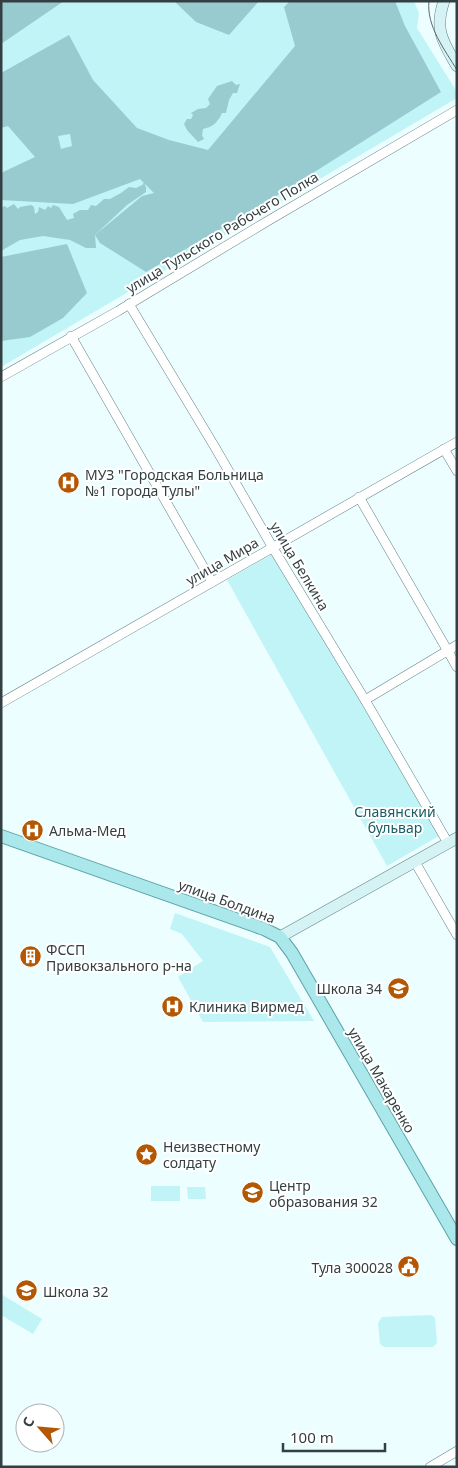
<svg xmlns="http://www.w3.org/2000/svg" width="458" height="1468" font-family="'Noto Sans',sans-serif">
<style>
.green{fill:#c0f4f7}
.forest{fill:#97cbcf;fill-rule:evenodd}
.water{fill:#98cccf}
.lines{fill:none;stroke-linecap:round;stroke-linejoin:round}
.stream{stroke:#98cccf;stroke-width:2}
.street-casing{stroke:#668284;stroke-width:10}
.secondary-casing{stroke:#668284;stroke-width:12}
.primary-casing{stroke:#5da2a7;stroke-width:14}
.street{stroke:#fff;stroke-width:9}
.secondary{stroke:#d5f3f5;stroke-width:11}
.primary{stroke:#abe8ec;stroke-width:12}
.tram{stroke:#5b6869;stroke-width:1}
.labels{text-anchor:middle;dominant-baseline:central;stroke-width:4;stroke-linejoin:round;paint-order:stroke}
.street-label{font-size:14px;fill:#333f40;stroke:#fff}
.poi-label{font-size:14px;fill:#333f40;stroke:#fff;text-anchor:start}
.park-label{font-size:14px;fill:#185e63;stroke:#fff}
</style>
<rect width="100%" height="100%" fill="#ecfeff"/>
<g class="green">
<polygon points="1,1 414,1 419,13 417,28 457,92 457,98 1,367"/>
<polygon points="272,554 443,840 439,836 387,866 227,580"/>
<polygon points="175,913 270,947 314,1021 203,1022 178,977 203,961 182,934 170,929"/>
<rect x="151" y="1186" width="29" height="15"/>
<polygon points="187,1187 205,1187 206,1199 188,1199"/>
<polygon points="1,1294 42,1319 33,1334 1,1315"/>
<polygon points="431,1315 435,1318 437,1343 433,1347 384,1347 380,1344 378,1323 382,1317"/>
</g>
<g class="forest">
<polygon points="1,1 64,1 1,44"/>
<polygon points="174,1 259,1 229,35 196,22"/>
<path d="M 290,1 L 395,1 L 405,26 L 441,92 L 259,207 L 146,272 L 100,243 L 95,235 L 142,196 L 154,193 L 140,179 L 73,204 L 1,200 L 1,173 L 35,157 L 8,126 L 1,128 L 1,73 L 69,35 L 93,80 L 137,128 L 169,140 L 208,150 L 295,46 L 284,7 ZM 70,134 L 72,146 L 61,149 L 58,136 Z"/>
<polygon points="67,244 87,293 63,318 30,337 1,341 1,257"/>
</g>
<g class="water">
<path d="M 232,81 L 236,85 L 240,84 L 237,93 L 233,93 L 229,100 L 226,113 L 222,113 C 218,122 213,127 203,129 L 202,135 L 204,139 L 198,142 L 187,130 L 184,124 L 187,119 L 191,119 L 193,115 L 191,113 L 198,109 L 206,108 L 210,104 L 208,99 L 217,86 Z"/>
<polygon points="144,184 146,187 146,192 127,205 95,235 96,248 86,248 70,240 43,236 20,240 1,251 1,208 5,206 7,208 14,204 18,209 20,207 31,205 34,207 35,214 38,212 39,207 45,210 48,206 51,208 53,205 59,207 67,220 74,218 73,214 80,210 88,210 91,205 96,206 104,199 110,199 121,193 129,187 136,188"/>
</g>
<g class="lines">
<polyline class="stream" points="144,184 164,166"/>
<defs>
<g id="street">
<polyline points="129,304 216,449 273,548 365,700 448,843"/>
<polyline points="71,336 212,582"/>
<polyline points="1,377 118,311 266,222 457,110"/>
<polyline points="444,449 457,471"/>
<polyline points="359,497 457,667"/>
<polyline points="365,700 457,645"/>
<polyline points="1,703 457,442"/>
<polyline points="415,862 457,935"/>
<polyline points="430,1467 457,1451"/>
</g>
<g id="secondary">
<path d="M 444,1 C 434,30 443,42 457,66"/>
<polyline points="280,937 457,838"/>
</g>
<polyline id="primary" points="1,836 264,929 280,937 292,953 457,1239"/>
</defs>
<use href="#street" class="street-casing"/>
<use href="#secondary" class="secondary-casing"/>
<use href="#primary" class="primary-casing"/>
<use href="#street" class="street"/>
<use href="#secondary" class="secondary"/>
<use href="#primary" class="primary"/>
<path class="tram" d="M 429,1 C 426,26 445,50 457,70"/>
</g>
<defs>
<symbol id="hospital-disc" viewBox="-11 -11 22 22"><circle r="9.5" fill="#b45703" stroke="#fff"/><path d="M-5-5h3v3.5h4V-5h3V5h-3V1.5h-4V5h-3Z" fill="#fff"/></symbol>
<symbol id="building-disc" viewBox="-11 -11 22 22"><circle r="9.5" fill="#b45703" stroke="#fff"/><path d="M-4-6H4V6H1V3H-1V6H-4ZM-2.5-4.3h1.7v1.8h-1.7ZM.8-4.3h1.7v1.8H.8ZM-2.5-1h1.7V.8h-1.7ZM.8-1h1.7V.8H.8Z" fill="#fff"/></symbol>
<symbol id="school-disc" viewBox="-11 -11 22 22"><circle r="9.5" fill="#b45703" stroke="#fff"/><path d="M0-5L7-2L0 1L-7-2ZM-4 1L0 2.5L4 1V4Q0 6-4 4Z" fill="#fff"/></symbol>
<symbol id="sight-disc" viewBox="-11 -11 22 22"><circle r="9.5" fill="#b45703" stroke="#fff"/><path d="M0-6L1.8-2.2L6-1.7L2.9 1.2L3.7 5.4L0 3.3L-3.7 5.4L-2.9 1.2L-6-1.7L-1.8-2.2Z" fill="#fff"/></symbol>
<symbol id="civic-disc" viewBox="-11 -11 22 22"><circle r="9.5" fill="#b45703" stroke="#fff"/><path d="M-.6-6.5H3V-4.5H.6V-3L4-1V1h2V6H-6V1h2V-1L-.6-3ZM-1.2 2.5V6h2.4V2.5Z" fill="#fff"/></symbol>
</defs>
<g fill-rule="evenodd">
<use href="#hospital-disc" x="56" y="470" width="25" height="25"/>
<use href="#hospital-disc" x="20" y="818" width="25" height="25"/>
<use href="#building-disc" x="18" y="944" width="25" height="25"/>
<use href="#school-disc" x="386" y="976" width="25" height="25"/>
<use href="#hospital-disc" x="160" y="994" width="25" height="25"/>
<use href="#sight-disc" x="134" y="1142" width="25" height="25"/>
<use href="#school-disc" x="240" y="1180" width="25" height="25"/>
<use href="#civic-disc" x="396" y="1254" width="25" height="25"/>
<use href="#school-disc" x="14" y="1278" width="25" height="25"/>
</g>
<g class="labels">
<g class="street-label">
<text transform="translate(222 232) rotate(-31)">улица Тульского Рабочего Полка</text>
<text transform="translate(222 561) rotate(-30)">улица Мира</text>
<text transform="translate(300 566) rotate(59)">улица Белкина</text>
<text transform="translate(227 901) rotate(20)">улица Болдина</text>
<text transform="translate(382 1080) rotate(60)">улица Макаренко</text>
</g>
<g class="poi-label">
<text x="85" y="474">МУЗ "Городская Больница<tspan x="85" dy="16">№1 города Тулы"</tspan></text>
<text x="49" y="830">Альма-Мед</text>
<text x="46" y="949">ФССП<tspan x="46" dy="16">Привокзального р-на</tspan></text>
<text x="382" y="988" text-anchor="end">Школа 34</text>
<text x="189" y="1006">Клиника Вирмед</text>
<text x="163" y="1146">Неизвестному<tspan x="163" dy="16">солдату</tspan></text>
<text x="269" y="1185">Центр<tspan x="269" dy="16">образования 32</tspan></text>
<text x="393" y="1267" text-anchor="end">Тула 300028</text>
<text x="43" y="1291">Школа 32</text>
</g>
<g class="park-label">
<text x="395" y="811">Славянский<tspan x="395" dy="16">бульвар</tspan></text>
</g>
</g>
<rect width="458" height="1468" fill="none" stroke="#333f40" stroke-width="5"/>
<g transform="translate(40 1428) rotate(297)"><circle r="24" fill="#ffffff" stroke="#adb2b3"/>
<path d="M0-4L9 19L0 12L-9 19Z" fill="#b45703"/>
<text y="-8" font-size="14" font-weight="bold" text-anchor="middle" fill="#333f40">С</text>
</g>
<path d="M283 1443v8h102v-8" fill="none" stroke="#333f40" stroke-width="2.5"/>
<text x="290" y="1443" font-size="15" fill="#333f40" stroke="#ffffff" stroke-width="4" paint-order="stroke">100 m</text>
</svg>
